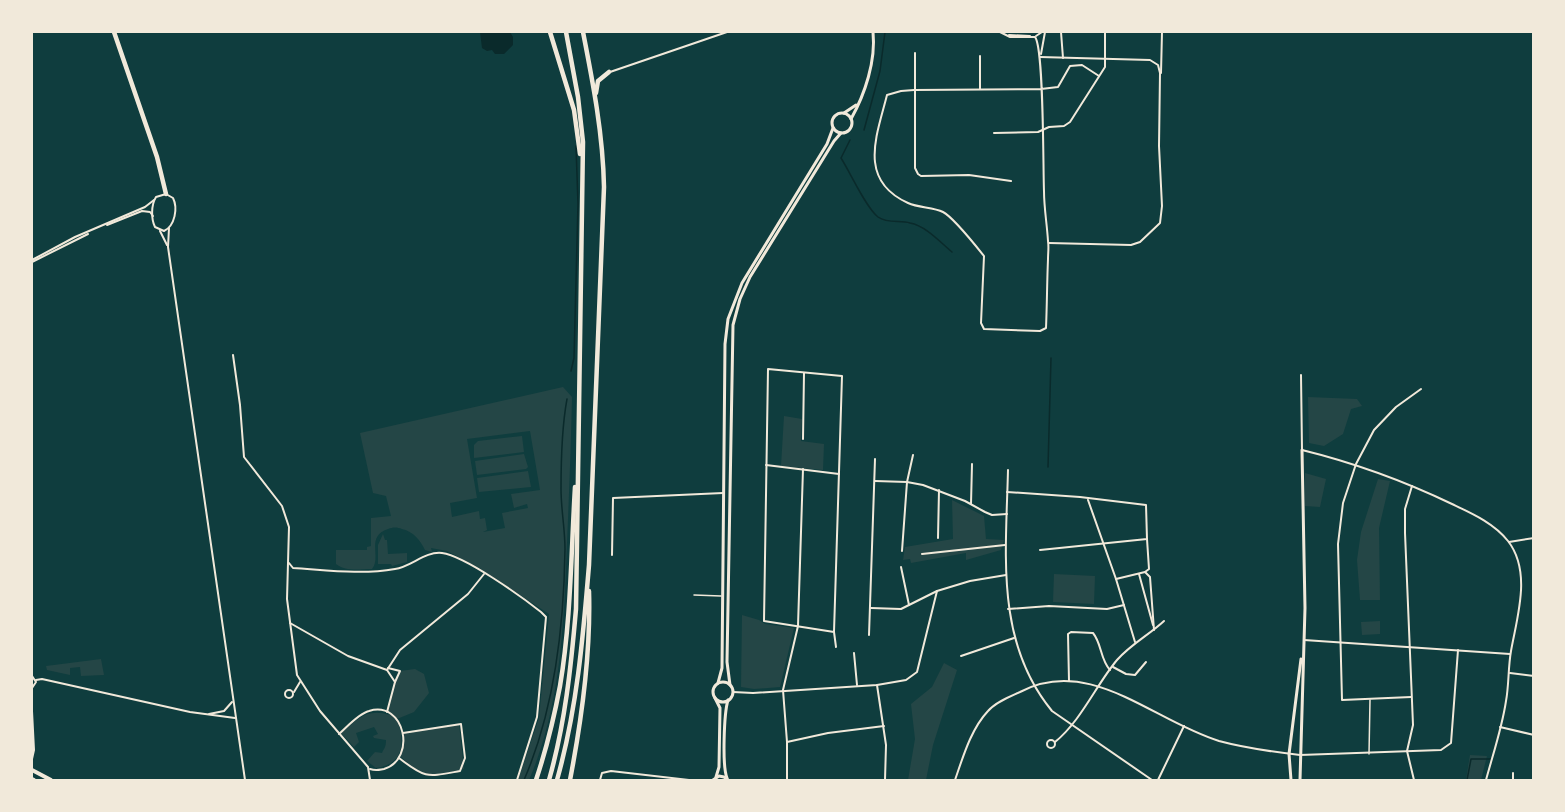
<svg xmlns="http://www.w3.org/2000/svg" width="1565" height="812" font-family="'Sofia Sans Condensed',sans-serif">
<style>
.green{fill:#244646;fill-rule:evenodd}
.water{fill:#0a2a2b}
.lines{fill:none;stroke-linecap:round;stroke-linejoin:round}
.stream{stroke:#0a2a2b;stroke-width:1.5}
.service{stroke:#f1e9da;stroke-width:1.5}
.pedestrian{stroke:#f1e9da;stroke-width:1.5}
.minor{stroke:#f1e9da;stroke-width:2}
.tertiary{stroke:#f1e9da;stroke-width:3}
.primary{stroke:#f1e9da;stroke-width:4}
.motorway{stroke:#f1e9da;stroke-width:4.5}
</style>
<rect width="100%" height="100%" fill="#0f3d3e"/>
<g class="green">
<path d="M 563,387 L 572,397 C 571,446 569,495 567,543 C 564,623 561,706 529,780 L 518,780 L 539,718 L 549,614 L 479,568 L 447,551 L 431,548 L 432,552 L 425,550 C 420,540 414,532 402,529 C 397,527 393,527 388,529 C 365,537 382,556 372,569 C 360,569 346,572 336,564 L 336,550 L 367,550 L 367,547 L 371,546 L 371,518 L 391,516 L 386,496 L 373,493 L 360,433 ZM 530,431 L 540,490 L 511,494 L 514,508 L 527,504 L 528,508 L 502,513 L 505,528 L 483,532 L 487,530 L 485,518 L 480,519 L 479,511 L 452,517 L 450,503 L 477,498 L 467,439 Z"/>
<polygon points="1308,397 1357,399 1362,406 1351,409 1343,434 1324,446 1309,443"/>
<polygon points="784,416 802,419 801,441 824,444 823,470 781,466"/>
<polygon points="522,436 524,452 474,458 474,445 478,441"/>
<polygon points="524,454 528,467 526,469 477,475 475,461"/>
<polygon points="528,471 531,487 479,492 477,478"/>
<polygon points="1305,473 1326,479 1320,507 1305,506"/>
<polygon points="1378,479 1390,481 1379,528 1380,600 1360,600 1357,560 1361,532"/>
<polygon points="952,500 984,516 986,539 1004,540 1001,550 966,560 966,553 911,563 910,559 903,560 905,547 953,539"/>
<polygon points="383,534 385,540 387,540 388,554 407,553 407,562 392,566 391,564 378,564 378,545"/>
<polygon points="1054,574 1095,576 1094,604 1053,602"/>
<polygon points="742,615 759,620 765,624 794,628 780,687 754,689 741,687"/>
<polygon points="1380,621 1380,634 1362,635 1361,622"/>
<polygon points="101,659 104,675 81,676 80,667 70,668 70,675 47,670 46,666"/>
<polygon points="944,663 957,670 933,745 926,780 908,780 915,739 911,704 932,687"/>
<path d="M 415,669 L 424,674 L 429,693 L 414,712 L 397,719 C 405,741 405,764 376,768 L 367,761 L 375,752 L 382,753 C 384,748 386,748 386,740 L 374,738 L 373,736 L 378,734 L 374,727 L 356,733 L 359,742 L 354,747 L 341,733 C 358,719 366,708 390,715 L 387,712 L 395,682 L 400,671 Z"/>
<path d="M 459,724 L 464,769 C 432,775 426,780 401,757 L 404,733 Z"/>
<polygon points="1470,755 1487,756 1481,780 1466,780"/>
</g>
<polygon class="water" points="480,32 510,32 513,37 513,45 504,54 495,54 492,50 487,51 482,48"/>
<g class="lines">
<g class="stream">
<polyline points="864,130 880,71 885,32"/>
<path d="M 850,140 L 841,158 C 850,172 866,208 878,217 C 888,224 900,220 910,223 C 926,226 940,242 952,252"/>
<polyline points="571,371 574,358 578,204 576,146"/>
<polyline points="1048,467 1051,358"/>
<path d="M 524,780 C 554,711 564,624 565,549 C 565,529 561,509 561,489 C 561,461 562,426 567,399"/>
<polyline points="1467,780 1471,759 1490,759"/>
</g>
<polyline class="service" points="694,595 721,596"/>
<polyline class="pedestrian" points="1369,754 1370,700"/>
<g class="minor">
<path d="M 1000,32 L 1010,37 L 1035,37 C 1044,47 1043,169 1044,191 C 1044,208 1047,224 1048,241 C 1049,247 1048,253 1048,259 C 1047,282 1047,305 1046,328 L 1040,331 L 984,329 L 981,323 L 984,256 C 976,246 953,217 943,212 C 933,207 919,208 908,203 C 857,180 877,135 887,95 L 901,91 L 914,90 L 1041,89 L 1058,87 L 1070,66 L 1082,65 L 1099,76"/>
<polyline points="1061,32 1063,58"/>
<polyline points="1009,35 1030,36"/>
<polyline points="1036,36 1042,32"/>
<polyline points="915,53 915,168 918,174 921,176 969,175 1011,181"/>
<polyline points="1041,54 1045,32"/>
<polyline points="1040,57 1150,60 1158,65 1160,73 1159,146 1162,206 1160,223 1140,242 1131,245 1049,243"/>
<polyline points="610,72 727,32"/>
<polyline points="1161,73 1162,32"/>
<polyline points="980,89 980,56"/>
<polyline points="994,133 1038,132 1049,127 1064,126 1070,122 1105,67 1105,32"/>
<path d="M 166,194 L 173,198 C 178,208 175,226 164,231 L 155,227 C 151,219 151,205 156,197 Z"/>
<polyline points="107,225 142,211 150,212 153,216"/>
<polyline points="169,228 168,247 245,780"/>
<polyline points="160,231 167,245"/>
<polyline points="32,260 75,237 145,207 154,200"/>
<polyline points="32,262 88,234"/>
<polyline points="233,355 240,405 244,457 282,506 289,527 287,599 297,675 320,711 368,767 370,780"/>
<path d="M 1301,375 L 1302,450 C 1355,463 1402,480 1452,504 C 1471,513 1494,523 1508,541 C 1532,572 1517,617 1511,651 C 1508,668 1509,685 1506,701 C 1502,728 1493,754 1486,780"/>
<polyline points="803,439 804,373"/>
<polyline points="766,465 839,474"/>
<path d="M 1008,470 C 1006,554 995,642 1052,711 L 1152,780"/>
<polyline points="875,481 907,482 923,485 965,501 985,512 992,515 1007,514"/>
<polyline points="1412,486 1405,509 1405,533 1413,725 1407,751 1414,780"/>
<polyline points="1007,492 1080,497 1146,505 1147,539 1040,550"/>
<polyline points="1088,500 1116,579 1135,642"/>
<polyline points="971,504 972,464"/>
<polyline points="938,538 939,490"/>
<polyline points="1509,542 1534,538"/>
<polyline points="902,551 907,482 913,455"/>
<polyline points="922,554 1005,545"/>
<polyline points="612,555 613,498 723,493"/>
<path d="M 289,563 L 293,568 C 326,570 361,575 395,569 C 411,567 425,551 442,553 C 465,556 522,597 541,612 L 546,617 L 537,717 L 517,780"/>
<polyline points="901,567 909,605"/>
<polyline points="1145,572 1150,577 1154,630"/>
<polyline points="1139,574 1153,625"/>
<polyline points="1116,579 1145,572 1149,569 1147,539"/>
<polyline points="871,608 901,609 937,591 970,581 1006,575"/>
<polyline points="1008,609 1049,606 1107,609 1124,605"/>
<polyline points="290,623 348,656 387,670"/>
<polyline points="834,632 764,621 768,369 842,376 834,632 836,647"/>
<polyline points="869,635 875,459"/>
<polyline points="1304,640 1510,654"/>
<polyline points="854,653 857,685"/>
<polyline points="961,656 1014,638"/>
<polyline points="1113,667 1126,674 1135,675 1146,662"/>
<polyline points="388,668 400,671 395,682"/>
<polyline points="1510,673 1534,676"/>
<polyline points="32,676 36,682 32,688"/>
<polyline points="36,680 42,679 190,712 235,718"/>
<path d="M 1069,681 L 1068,634 L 1071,632 L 1093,633 C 1102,644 1100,659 1110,670"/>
<polyline points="877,685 886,745 885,780"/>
<circle cx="289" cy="694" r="4"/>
<polyline points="294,692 300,682"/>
<polyline points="733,692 753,693 877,685 906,680 917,672 937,591"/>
<polyline points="1411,697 1342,700 1338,544 1343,503 1356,464 1374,430 1396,407 1421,389"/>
<polyline points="32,711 34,750 32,759"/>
<polyline points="387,712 395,682 387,670 400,650 468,594 484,574"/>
<polyline points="209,714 224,711 232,702"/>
<polyline points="1500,727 1534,735"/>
<path d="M 339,734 C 347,727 358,714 369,711 C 405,700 417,759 384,769 C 378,770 376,771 370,769"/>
<circle cx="1051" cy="744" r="4"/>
<polyline points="787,742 828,733 884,726"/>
<path d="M 1055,742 C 1081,721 1096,685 1117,660 C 1131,644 1149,635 1164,621"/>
<path d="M 399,758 C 426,779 427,777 460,771 L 465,758 L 461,724 L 403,733"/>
<polyline points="1513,773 1513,780"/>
<polyline points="600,780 602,773 611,771 689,780"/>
<polyline points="787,780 787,742 783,690 798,626 803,469"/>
<path d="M 955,780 C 963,757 971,729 988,711 C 996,702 1009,697 1020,692 C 1090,655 1153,721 1219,741 C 1245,748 1274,752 1300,755 L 1441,750 L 1451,743 L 1458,650"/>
<polyline points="1158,780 1184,726"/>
</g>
<g class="tertiary">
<polyline points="844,113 856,105"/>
<circle cx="842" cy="123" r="10"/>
<path d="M 851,119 C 865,94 876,61 873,32"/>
<circle cx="723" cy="692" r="10"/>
<polyline points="718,683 722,668 725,344 728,319 742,283 827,144 833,128"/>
<polyline points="730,685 727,662 733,325 740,299 750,277 834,141 841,133"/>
<polyline points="715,698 720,708 719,767 716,777"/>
<path d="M 727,778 C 722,766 724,713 728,700"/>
<polyline points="713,780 719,776 724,777 728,780"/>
<polyline points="1291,780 1289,754 1301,659"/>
<polyline points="1300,780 1305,608 1302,450"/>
</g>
<g class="primary">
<polyline points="32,770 51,780"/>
<polyline points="32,779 34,780"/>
</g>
<g class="motorway">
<polyline points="114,32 157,157 166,194"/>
<polyline points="550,32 574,110 580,154"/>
<polyline points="596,93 598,81 609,72"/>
<path d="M 536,780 C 546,750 554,718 560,686 C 571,621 571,553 575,487"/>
<path d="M 549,780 C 565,724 571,667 576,609 L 583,142 L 578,97 L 566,32"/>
<path d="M 557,780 C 577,709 583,638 589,565 L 604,187 C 603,134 593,83 583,32"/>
<path d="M 570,780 C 582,718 591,655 589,591"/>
</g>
</g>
<rect width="1565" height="812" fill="none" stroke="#f1e9da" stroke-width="66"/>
</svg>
